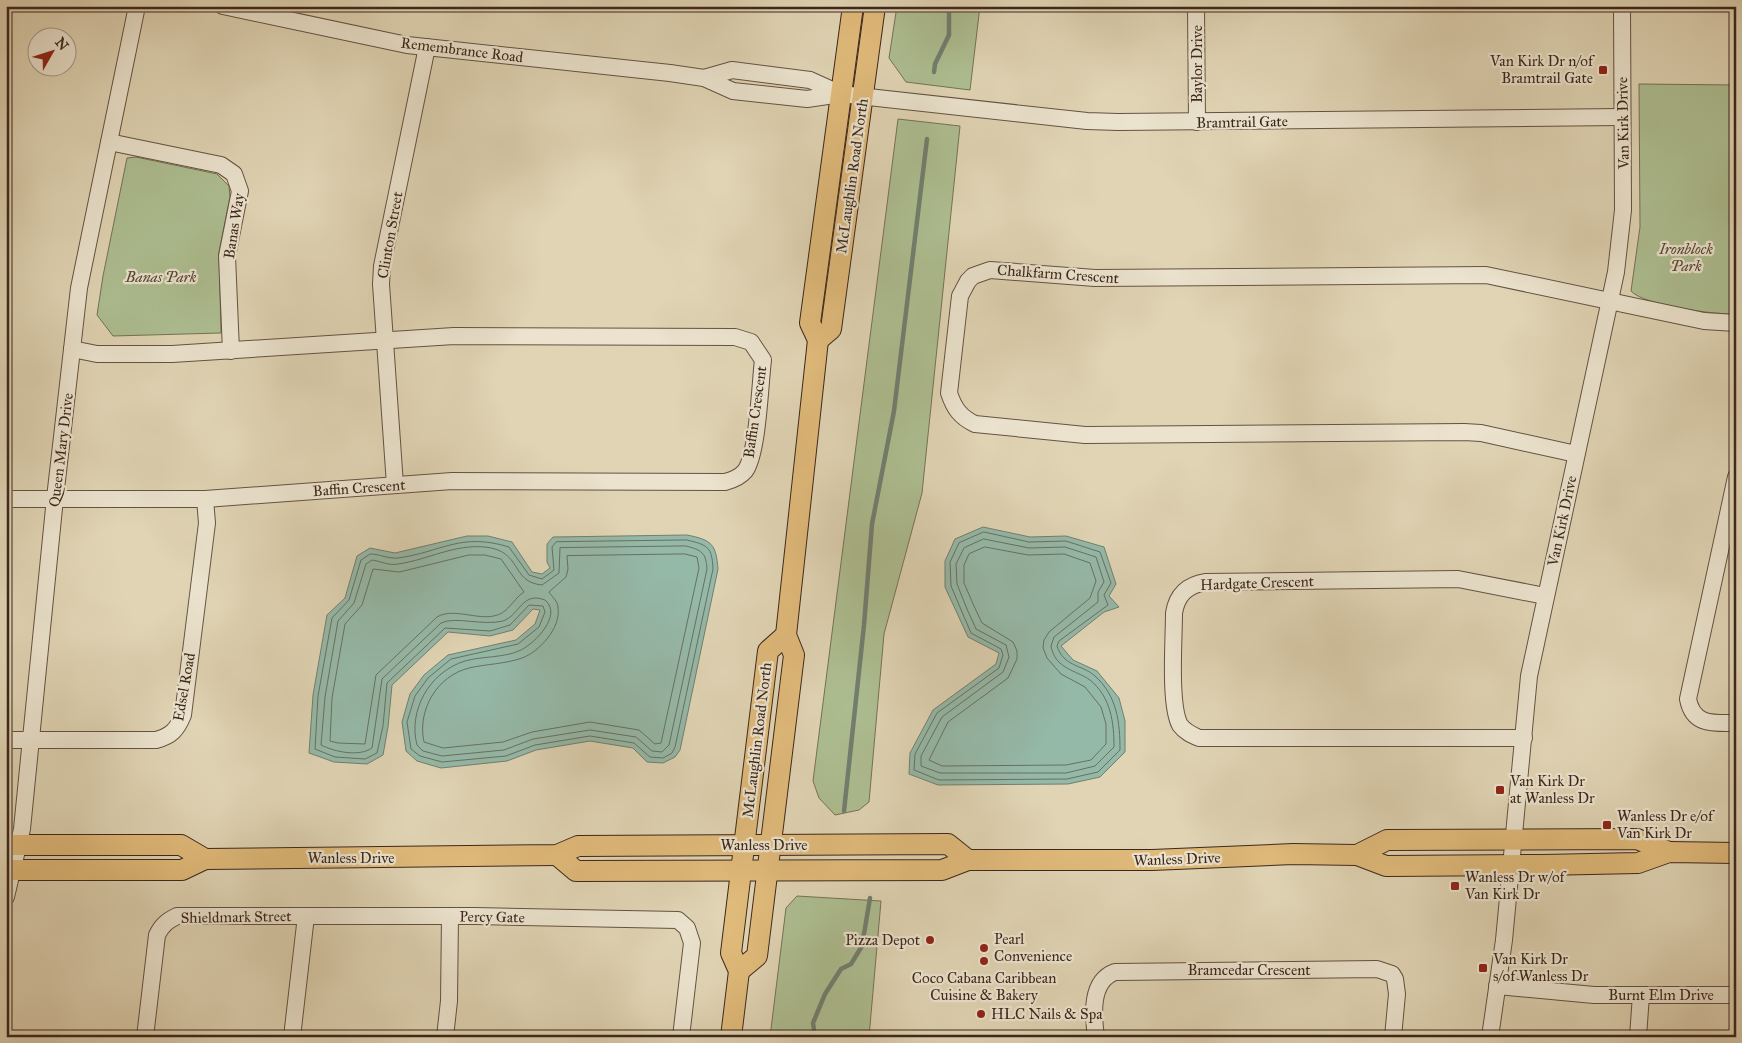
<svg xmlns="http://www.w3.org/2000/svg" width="1742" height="1043" font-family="'IM FELL Great Primer',serif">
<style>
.green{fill:#adbe91;stroke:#747256}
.water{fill:#95b9a8;stroke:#717f70}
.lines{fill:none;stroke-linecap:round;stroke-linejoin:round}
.shore{stroke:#687062;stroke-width:1}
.stream{stroke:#717f70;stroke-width:4.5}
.minor-casing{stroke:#655242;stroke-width:18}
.major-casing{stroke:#3c271c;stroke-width:22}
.minor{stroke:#ebe3ce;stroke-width:16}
.major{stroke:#e0ba7a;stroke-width:20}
.poi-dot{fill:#8f2418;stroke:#ebe3ce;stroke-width:2}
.labels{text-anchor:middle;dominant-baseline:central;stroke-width:4.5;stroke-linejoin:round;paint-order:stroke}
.street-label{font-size:15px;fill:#3c271c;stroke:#ebe3ce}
.poi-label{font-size:15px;fill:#3c271c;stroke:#ebe3ce;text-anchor:start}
.park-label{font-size:15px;font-style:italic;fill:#534533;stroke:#ebe3ce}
</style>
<rect width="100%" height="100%" fill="#e0d4b4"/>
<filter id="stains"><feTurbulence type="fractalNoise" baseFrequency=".004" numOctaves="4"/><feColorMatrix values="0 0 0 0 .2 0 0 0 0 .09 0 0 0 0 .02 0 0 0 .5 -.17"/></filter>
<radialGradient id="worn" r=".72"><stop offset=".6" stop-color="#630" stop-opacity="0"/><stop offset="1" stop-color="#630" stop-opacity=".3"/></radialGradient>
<g class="green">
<polygon points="897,6 980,6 970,90 906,82 889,58"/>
<path d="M 1639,84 L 1736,85 L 1736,314 C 1716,315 1643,305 1631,291 L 1640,227 Z"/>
<polygon points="898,119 960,126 922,493 884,634 869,802 859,810 835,815 819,798 813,781"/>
<polygon points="136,157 217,174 229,186 230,197 219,252 221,333 113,336 97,315 103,276 127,158"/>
<polygon points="797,896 881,901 869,1037 770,1037 786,908"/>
</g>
<g class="water">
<polygon points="983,527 1030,537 1066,536 1104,547 1116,584 1109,596 1119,607 1104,612 1061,646 1073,660 1097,671 1119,698 1125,721 1125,752 1100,777 1068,784 938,785 909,774 910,753 933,710 996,664 999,653 968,637 945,587 945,561 955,539"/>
<path d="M 687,535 C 712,540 716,544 718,569 L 680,750 L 675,757 L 663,763 L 647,762 L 633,748 L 590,741 L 536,750 L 507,761 L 441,768 L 417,761 L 406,751 L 402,722 L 410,694 L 424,675 L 448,655 L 516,640 L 535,624 L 540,610 L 533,609 L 513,630 L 490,636 L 448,632 L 392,685 L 388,727 L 383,755 L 367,764 L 334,762 L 309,753 L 313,695 L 327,615 L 345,598 L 357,556 L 370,548 L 395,553 L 467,536 L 488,536 L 512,542 L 532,572 L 542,574 L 550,568 L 547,562 L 547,544 L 553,537 Z"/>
</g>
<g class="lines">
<g class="shore">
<path d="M 984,532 L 1029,542 L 1066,541 L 1100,552 L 1111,583 L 1104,595 L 1108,605 L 1059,641 L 1057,646 C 1064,667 1081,664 1095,676 C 1117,696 1120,722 1120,750 L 1098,772 L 1067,779 L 939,780 L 914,770 L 915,754 L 937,713 L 999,668 L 1003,655 L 1001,649 L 971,633 L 951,586 L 950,562 L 959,543 Z"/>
<path d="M 984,539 L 1029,548 L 1065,547 L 1096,557 L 1104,582 L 1098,592 L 1098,602 L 1054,637 L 1051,646 C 1055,669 1076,670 1090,680 C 1111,697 1114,723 1114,747 L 1095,766 L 1066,773 L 940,773 L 921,766 L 921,756 L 942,717 L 1003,672 L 1009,657 L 1006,645 L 976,629 L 967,609 L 957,584 L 956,564 L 964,548 Z"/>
<path d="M 687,540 C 708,545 712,547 713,569 L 675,747 L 672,753 L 663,758 L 650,757 L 634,743 L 590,736 L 535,745 L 506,756 L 442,762 L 420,756 L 411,749 L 407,722 L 415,696 L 428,678 L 451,659 L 518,644 L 539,627 L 545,612 L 543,606 L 529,605 L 510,625 L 490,631 L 445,628 L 387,683 L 383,726 L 377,753 L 365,759 L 335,757 L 315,749 L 318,696 L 332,618 L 349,600 L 361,560 L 370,554 C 379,554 389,559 398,558 C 442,552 460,532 509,547 L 529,575 L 542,579 L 554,570 L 552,547 L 556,542 Z"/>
<path d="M 686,546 C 702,550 706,553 707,569 L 669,745 L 662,752 L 652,751 L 636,737 L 590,730 L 533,739 L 504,750 L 442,756 L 423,751 L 417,745 C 408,711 429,672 465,661 C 482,656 505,658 521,650 C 535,643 563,615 545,600 C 522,591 520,615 503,621 C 483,626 455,616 441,623 L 382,679 L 372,748 C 359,757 335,752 321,745 L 325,697 L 338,621 L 354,603 L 366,564 L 372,560 C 380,561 389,566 398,564 C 427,560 454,544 485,547 C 523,551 510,582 542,585 L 559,573 L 560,548 Z"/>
<polygon points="985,547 1028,555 1064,554 1090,563 1096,581 1090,598 1049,632 1044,640 1043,648 1047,658 1061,674 1085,687 1101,707 1106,724 1106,744 1091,760 1066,765 942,766 929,760 948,722 1008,678 1017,659 1017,651 1013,642 982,623 974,606 964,583 964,565 969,554"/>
<path d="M 685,554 L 697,557 L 699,568 L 661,743 L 655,744 L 639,730 L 590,722 L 532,732 L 503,742 L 443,748 L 424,742 C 417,710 437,676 469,668 C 486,664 505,664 522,658 C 539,652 561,628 558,608 C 558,601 552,597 549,592 L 566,577 L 568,569 L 567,556 Z"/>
<path d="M 469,555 L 485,555 L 501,559 L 524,592 C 516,597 510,608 502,613 C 482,624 456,606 437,617 L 376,675 L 365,744 L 338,743 L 330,741 L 332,698 L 345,624 L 362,605 L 373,569 L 399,572 Z"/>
</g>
<g class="stream">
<polyline points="934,72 935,64 949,35 949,6"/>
<polyline points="844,811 864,625 872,524 894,411 927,139"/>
<polyline points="815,1037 813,1023 825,994 841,969 851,964 862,946 870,898"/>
</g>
<defs>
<g id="minor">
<polyline points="223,6 407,45 670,73 704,78 733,91 807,99 841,94 1087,121 1118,122 1622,117"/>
<polyline points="1196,6 1197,122"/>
<polyline points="704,78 732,70 810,80 841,94"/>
<polyline points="109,142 221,165 234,174 240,191 227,256 231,351"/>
<path d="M 1576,454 L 1481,433 L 1464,432 L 1085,435 L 975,424 C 960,417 954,408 949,393 L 960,296 L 968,281 L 973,276 L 990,270 L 1095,278 L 1486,275 L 1704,321 L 1736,323"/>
<path d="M 1736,477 L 1688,699 C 1693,726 1714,723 1736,723"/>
<polyline points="395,485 381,284 382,266 427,47"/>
<path d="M 6,499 L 205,499 L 452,481 L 725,482 C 733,480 740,477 745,471 C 758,454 760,383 763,360 L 751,342 L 735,337 L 454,336 L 172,354 L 97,354 L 72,349"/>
<path d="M 1524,738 L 1199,738 C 1192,735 1185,732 1180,725 C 1169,705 1174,639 1174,613 C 1177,595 1187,585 1206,582 L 1458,579 L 1545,596"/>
<path d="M 6,740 L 156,740 C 171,736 177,730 183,715 L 207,523 L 205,499"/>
<polyline points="6,897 22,829 55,498 79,288 137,6"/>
<polyline points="1497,986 1594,995 1736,995"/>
<path d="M 145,1037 L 157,935 C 162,925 167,921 177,916 L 306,916"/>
<polyline points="292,1037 306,916 475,916 678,920 687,928 692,943 681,1037"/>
<polyline points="445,1037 449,1001 450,916"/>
<path d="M 1096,1037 C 1093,1015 1090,981 1115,972 L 1377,969 L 1392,974 L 1395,979 L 1397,994 L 1393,1037"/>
<polyline points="1490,1037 1504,940 1529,676 1616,272 1623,210 1622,6"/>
<polyline points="1638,1037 1641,995"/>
</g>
<g id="major">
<polyline points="818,340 831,329 875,6"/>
<polyline points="6,845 181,845 205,859"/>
<polyline points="557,855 576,871 942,870 968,860 1152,860 1293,854 1357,855 1386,866 1543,865 1638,863 1669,852 1736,853"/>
<polyline points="1357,855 1387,840 1637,839 1669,852"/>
<polyline points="6,870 182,870 205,859 557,855 578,846 948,844 968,860"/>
<polyline points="739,971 757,956 794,655 786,635 818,340 810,323 853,6"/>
<polyline points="731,1037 739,971 731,953 768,651 786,635"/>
</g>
</defs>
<use href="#minor" class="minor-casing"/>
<use href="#major" class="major-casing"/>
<use href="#minor" class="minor"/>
<use href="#major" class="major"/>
</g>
<g class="poi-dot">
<rect x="1598" y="65" width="10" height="10" rx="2.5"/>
<rect x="1495" y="785" width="10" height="10" rx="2.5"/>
<rect x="1602" y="820" width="10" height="10" rx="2.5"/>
<rect x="1450" y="881" width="10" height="10" rx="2.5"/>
<circle cx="930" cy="940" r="5"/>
<circle cx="984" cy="948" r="5"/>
<circle cx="984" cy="961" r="5"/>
<rect x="1478" y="963" width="10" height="10" rx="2.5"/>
<circle cx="981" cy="1014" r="5"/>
</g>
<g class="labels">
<g class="street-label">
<text transform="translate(462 50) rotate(7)">Remembrance Road</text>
<text transform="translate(1197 64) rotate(-90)">Baylor Drive</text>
<text transform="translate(1242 122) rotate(-1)">Bramtrail Gate</text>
<text transform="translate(1623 123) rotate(-91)">Van Kirk Drive</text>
<text transform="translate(852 176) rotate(-82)">McLaughlin Road North</text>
<text transform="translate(234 226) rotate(-81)">Banas Way</text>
<text transform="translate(390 235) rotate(-80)">Clinton Street</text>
<text transform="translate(1058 274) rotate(4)">Chalkfarm Crescent</text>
<text transform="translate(755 412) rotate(-82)">Baffin Crescent</text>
<text transform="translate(61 450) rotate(-83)">Queen Mary Drive</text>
<text transform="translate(359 488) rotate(-4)">Baffin Crescent</text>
<text transform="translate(1562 521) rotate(-78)">Van Kirk Drive</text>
<text transform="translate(1257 583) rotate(-2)">Hardgate Crescent</text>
<text transform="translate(184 687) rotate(-80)">Edsel Road</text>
<text transform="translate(757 740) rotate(-83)">McLaughlin Road North</text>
<text x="764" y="845">Wanless Drive</text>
<text x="351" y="858">Wanless Drive</text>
<text transform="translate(1177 859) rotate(-2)">Wanless Drive</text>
<text transform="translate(236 917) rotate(-1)">Shieldmark Street</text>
<text transform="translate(492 917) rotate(1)">Percy Gate</text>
<text x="1249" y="970">Bramcedar Crescent</text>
<text x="1661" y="995">Burnt Elm Drive</text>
</g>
<g class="poi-label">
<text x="1593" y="61" text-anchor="end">Van Kirk Dr n/of<tspan x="1593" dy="17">Bramtrail Gate</tspan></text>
<text x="1510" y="781">Van Kirk Dr<tspan x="1510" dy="17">at Wanless Dr</tspan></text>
<text x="1617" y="816">Wanless Dr e/of<tspan x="1617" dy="17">Van Kirk Dr</tspan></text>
<text x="1465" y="877">Wanless Dr w/of<tspan x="1465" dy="17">Van Kirk Dr</tspan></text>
<text x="994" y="939">Pearl<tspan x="994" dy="17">Convenience</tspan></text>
<text x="920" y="940" text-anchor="end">Pizza Depot</text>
<text x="1493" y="959">Van Kirk Dr<tspan x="1493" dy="17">s/of Wanless Dr</tspan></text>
<text x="984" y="978" text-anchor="middle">Coco Cabana Caribbean<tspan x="984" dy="17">Cuisine &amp; Bakery</tspan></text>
<text x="991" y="1014">HLC Nails &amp; Spa</text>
</g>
<g class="park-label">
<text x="1686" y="249">Ironblock<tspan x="1686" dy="17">Park</tspan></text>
<text x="161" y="277">Banas Park</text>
</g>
</g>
<rect width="1742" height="1043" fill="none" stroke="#e0d4b4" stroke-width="25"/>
<rect x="8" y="8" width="1727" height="1028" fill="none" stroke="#3c271c" stroke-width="2.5"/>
<rect x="12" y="12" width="1717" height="1018" fill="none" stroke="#3c271c"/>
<g transform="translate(52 52) rotate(51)"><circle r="24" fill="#ebe3ce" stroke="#a59887"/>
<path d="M0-4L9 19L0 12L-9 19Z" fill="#8f2418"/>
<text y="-8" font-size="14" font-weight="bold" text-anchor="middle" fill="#3c271c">N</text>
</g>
<rect width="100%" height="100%" filter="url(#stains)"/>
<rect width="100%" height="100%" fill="url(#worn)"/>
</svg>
